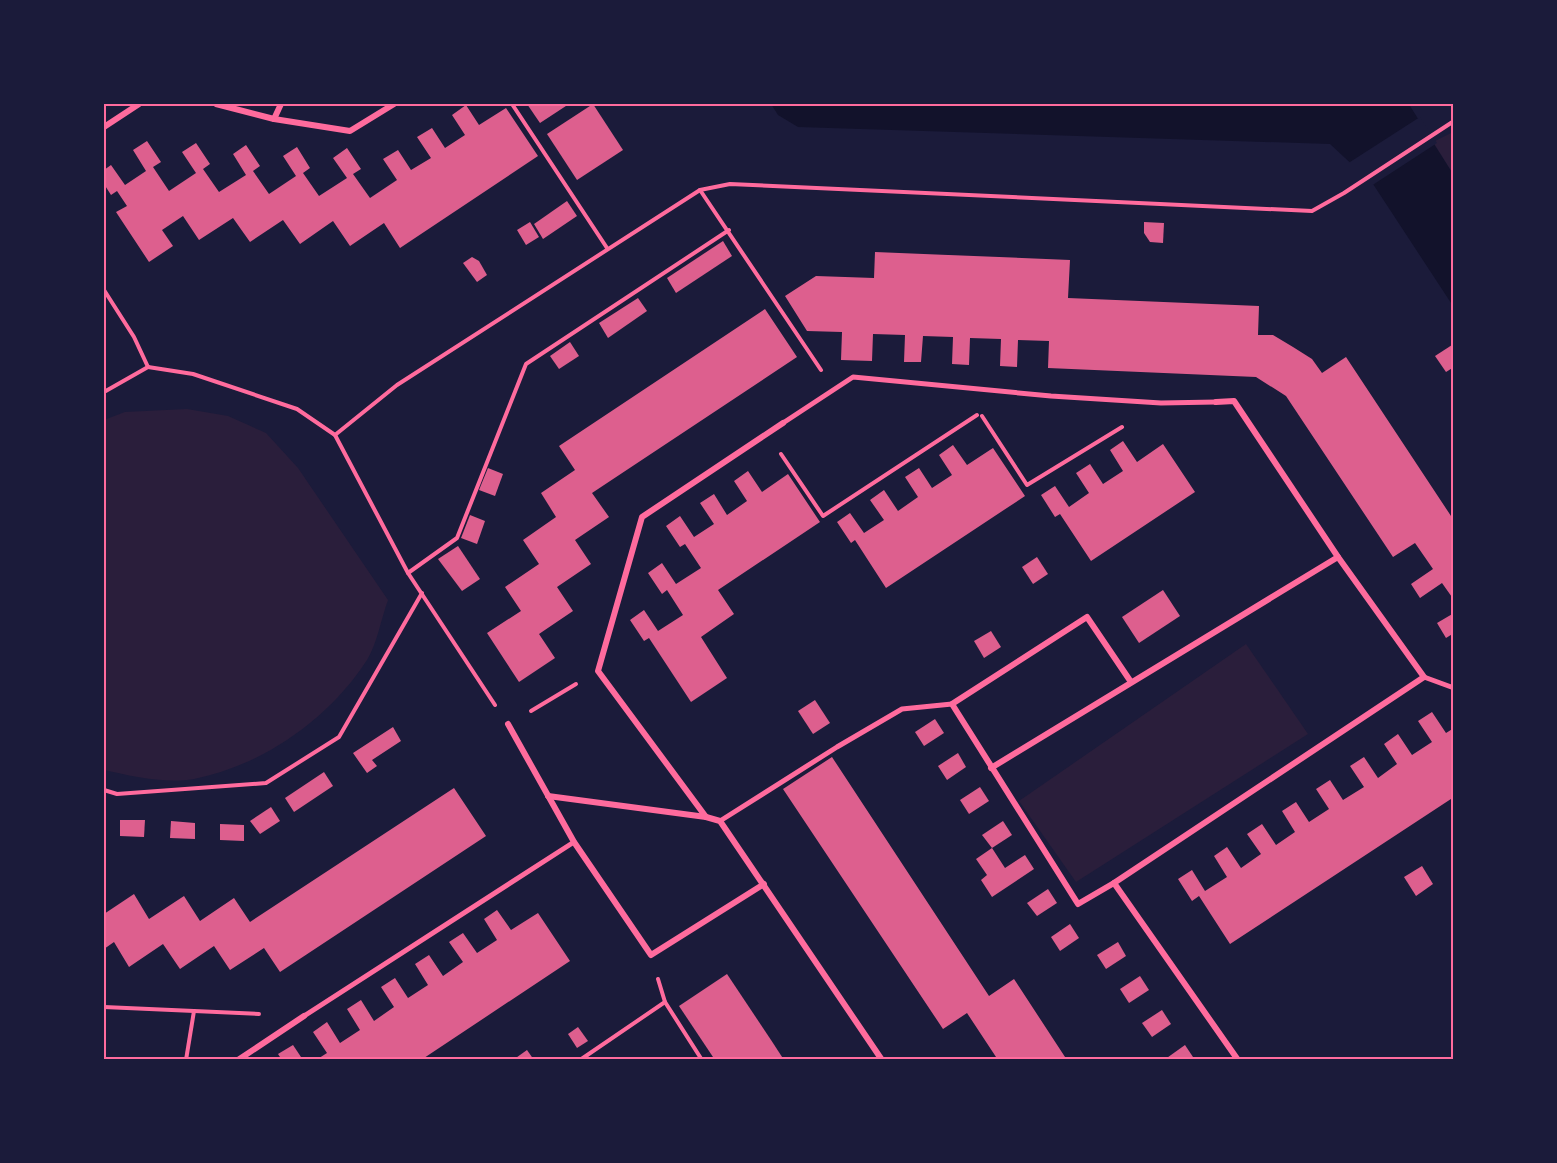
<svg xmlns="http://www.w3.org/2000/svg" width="1557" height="1163" font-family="'Space Grotesk',sans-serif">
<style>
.green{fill:#2a1e3b}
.water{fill:#12122b}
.pier{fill:#1b1b3a}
.building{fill:#dd5f8e}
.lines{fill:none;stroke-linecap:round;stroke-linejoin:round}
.path{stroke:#ff6b9d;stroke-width:4}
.pedestrian{stroke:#ff6b9d;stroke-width:5}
.minor{stroke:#ff6b9d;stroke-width:6}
.neatline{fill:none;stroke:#ff6b9d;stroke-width:2}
</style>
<rect width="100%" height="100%" fill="#1b1b3a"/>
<g class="green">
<polygon points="1453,132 1453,174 1433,142"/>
<path d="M 187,409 L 228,416 L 266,433 L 298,468 L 388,600 C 381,619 377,644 367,660 C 328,720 263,765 194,779 C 165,784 131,776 104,770 L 104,420 L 125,412 Z"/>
<polygon points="1246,644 1308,734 1076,882 1019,801"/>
</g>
<polygon class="water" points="771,104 1403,104 1410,106 1453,174 1453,306 1373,184 1330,144 798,127 778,115"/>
<polygon class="pier" points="1420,117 1437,143 1371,186 1347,164"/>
<g class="building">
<polygon points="527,104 569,104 540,123"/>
<polygon points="593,104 623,150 577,180 547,134"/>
<polygon points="466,105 479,125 506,108 538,156 400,248 384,223 350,246 333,221 300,244 283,220 250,242 233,218 199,240 183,216 162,230 173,246 149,262 116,212 127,206 117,191 111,195 104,184 104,170 111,165 125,185 146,171 133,150 147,141 161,162 153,167 169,191 196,173 182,152 196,143 210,164 203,169 219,192 246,175 233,154 246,145 260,166 253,171 269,194 296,176 283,156 297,147 310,168 303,173 319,196 347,178 333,158 347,148 361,169 353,174 370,198 397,180 383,159 398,150 411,170 431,158 417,137 432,128 445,148 465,135 452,115"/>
<polygon points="567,201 577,216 543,239 534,224"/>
<polygon points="530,222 539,237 526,245 517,230"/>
<polygon points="1144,222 1164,223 1163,243 1150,242 1144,233"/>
<polygon points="723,241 732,256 676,293 667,278"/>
<polygon points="875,252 1070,260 1068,298 1259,306 1258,335 1273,335 1293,347 1312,359 1322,373 1346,357 1451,516 1454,515 1454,600 1442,583 1420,598 1411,584 1433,569 1415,543 1393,557 1286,396 1256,377 1048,368 1049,341 1018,340 1017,367 1000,366 1001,339 970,338 969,365 952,364 953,337 923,336 921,362 904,362 905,335 873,334 872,361 841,360 842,332 807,331 785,296 816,276 874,278"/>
<polygon points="472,257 479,261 487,275 477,282 463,263"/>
<polygon points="638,298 647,311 608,338 599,323"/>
<polygon points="765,309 797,357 592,493 609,517 575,540 591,564 557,587 573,611 539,634 555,658 519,682 487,633 521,611 505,587 539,564 523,540 556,517 541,493 575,470 559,446"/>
<polygon points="570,342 579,356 559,369 550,356"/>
<polygon points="1452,345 1454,367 1446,372 1435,356"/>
<polygon points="1123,441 1137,462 1163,444 1195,492 1091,561 1060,514 1055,517 1041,495 1055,486 1069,507 1089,493 1076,473 1090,464 1103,484 1123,471 1110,450"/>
<polygon points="953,445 967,465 993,448 1025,496 886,588 855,540 851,543 837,522 850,513 864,533 884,520 870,500 884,490 898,511 918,497 905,477 919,468 932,488 952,475 939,455"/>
<polygon points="488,468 503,474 495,496 479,490"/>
<polygon points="748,471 762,492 788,474 820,522 718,590 734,614 701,637 727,678 691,702 649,638 644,641 630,620 644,610 658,631 683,615 667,590 662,594 648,573 662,563 676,584 701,568 685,544 680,547 666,526 680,516 694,537 714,524 700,503 714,494 727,515 747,501 734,481"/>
<polygon points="470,515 485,521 477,544 461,538"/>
<polygon points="458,546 480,579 462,591 438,559"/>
<polygon points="1037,557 1048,574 1033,584 1022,567"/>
<polygon points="1163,590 1180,616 1139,643 1122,617"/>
<polygon points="1454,613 1454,633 1446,638 1437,623"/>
<polygon points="991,631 1001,647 984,658 974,641"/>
<polygon points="815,700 830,723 813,734 798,711"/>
<polygon points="1432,712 1446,733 1454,728 1454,797 1230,944 1199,896 1192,901 1178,879 1192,870 1205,891 1227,877 1214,856 1227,847 1241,868 1261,854 1247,834 1262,824 1276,845 1295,832 1282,811 1296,802 1309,822 1329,809 1316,789 1330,780 1343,800 1364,787 1350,766 1364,757 1378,778 1397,764 1384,744 1398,734 1412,755 1432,742 1418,721"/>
<polygon points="935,719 944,733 924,746 915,732"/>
<polygon points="393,727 401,741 372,760 377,766 367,773 353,753"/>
<polygon points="958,753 966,767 947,780 938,766"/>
<polygon points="832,757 989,996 1014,979 1067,1060 998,1060 967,1013 943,1029 783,789"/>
<polygon points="324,772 333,786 294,812 285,798"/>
<polygon points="980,787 989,801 969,814 960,800"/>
<polygon points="454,788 486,836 280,972 264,948 230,970 214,946 180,969 163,944 129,967 114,942 104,949 104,914 134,894 149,919 184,896 200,921 234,898 250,922"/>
<polygon points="271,807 280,821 260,834 250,821"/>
<polygon points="120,820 145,820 144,837 120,836"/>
<polygon points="171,821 195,823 195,839 170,838"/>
<polygon points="1003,821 1012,835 992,848 982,835"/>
<polygon points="220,824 244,825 244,841 220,840"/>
<polygon points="992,848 1005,868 1025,855 1034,869 992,897 981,880 987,875 976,859"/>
<polygon points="1422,866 1433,884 1416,896 1404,877"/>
<polygon points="1048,889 1057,903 1037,916 1027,903"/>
<polygon points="497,910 511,930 538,913 570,961 421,1060 316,1060 327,1053 313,1032 327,1022 340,1043 360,1030 347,1009 361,1000 374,1021 394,1007 381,987 395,978 408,998 428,985 415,964 429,955 443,976 463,962 449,942 463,933 477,953 497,940 484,919"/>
<polygon points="1070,924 1079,938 1060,951 1051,937"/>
<polygon points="1118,942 1126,956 1106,969 1097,955"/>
<polygon points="727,974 773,1043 784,1060 715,1060 679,1006"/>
<polygon points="1140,976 1149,990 1129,1003 1120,989"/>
<polygon points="1162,1010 1171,1024 1152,1037 1142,1023"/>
<polygon points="578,1027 588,1041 577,1048 568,1034"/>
<polygon points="293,1045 303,1060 282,1060 278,1054"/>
<polygon points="1185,1045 1195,1060 1164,1060"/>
<polygon points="527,1050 534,1060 513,1060"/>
</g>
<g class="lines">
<g class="path">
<polyline points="512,104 607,248"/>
<polyline points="700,190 821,370"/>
<polyline points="104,290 134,337 148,367"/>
<polyline points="148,367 193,374 297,409 335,435 408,573 495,705"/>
<polyline points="104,392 148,367"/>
<polyline points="982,416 1027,485 1122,427"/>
<polyline points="335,435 397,385 700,190 730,184 1312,211 1344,193 1454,121"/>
<polyline points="781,454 823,516 977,415"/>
<polyline points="408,573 457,538 526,364 729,230"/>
<polyline points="531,711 576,684"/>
<polyline points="104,790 117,794 266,783 339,737 422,593"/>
<polyline points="658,979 665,1002 702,1060"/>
<polyline points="104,1007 259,1014"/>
<polyline points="186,1060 194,1011"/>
<polyline points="580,1060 665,1002"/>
</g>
<g class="pedestrian">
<polyline points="783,423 853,377 1051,396 1161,403 1216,402"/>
<polyline points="1424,677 1454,688"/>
<polyline points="720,821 837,747 902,709 952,704"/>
<polyline points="304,1016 574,842"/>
</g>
<g class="minor">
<polyline points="216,104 274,119 350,131 394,104"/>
<polyline points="274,119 281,104"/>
<polyline points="104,127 139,104"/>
<polyline points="783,423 642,517 598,671 706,817 720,821 882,1060"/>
<polyline points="1131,682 1087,617 952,704 1078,904 1114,883 1424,677 1338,557 1234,401 1216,402"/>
<polyline points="508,724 574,842 651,955 764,884"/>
<polyline points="991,768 1338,557"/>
<polyline points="548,796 706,817"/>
<polyline points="1114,883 1238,1060"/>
<polyline points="238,1060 304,1016"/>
</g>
</g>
<rect width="1557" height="1163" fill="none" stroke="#1b1b3a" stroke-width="210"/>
<rect x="105" y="105" width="1347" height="953" class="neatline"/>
</svg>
